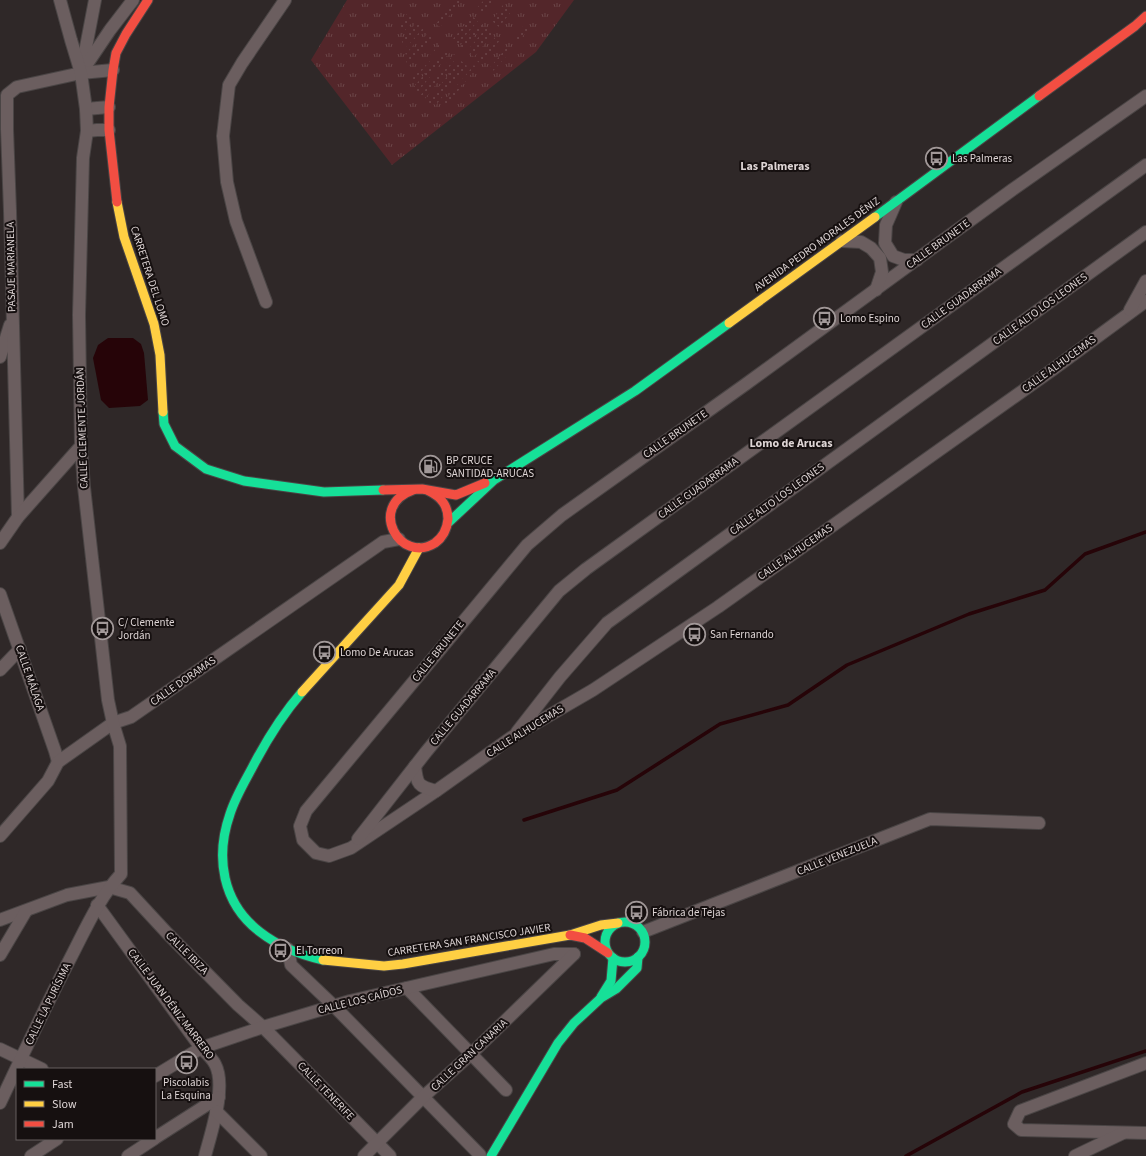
<svg xmlns="http://www.w3.org/2000/svg" width="1146" height="1156" font-family="'Source Sans 3',sans-serif">
<style>
.grass{fill:url(#grass-tufts)}
.garden{fill:url(#garden-dots)}
.water{fill:#260408}
.lines{fill:none;stroke-linecap:round;stroke-linejoin:round}
.stream{stroke:#260408;stroke-width:3.5}
.street-casing{stroke:#4a4545;stroke-width:14}
.fast-casing{stroke:#4a4545;stroke-width:11}
.slow-casing{stroke:#4a4545;stroke-width:11}
.jam-casing{stroke:#4a4545;stroke-width:11}
.street{stroke:#6b5e5f;stroke-width:12}
.fast{stroke:#16e098;stroke-width:9}
.slow{stroke:#ffcf43;stroke-width:9}
.jam{stroke:#f24e42;stroke-width:9}
.labels{text-anchor:middle;dominant-baseline:central;stroke-width:4;stroke-linejoin:round;paint-order:stroke}
.poi-label{font-size:11px;fill:#ded5d5;stroke:#161010;text-anchor:start}
.street-label{font-size:11px;fill:#ded5d5;stroke:#161010}
.neighbourhood-label{font-size:12px;font-weight:bold;fill:#ded5d5;stroke:#161010}
</style>
<defs>
<pattern id="grass-tufts" width="24" height="20" patternUnits="userSpaceOnUse"><rect width="24" height="20" fill="#53262a"/><path d="M3 7l-1-3M5 7V3M7 7l1-3M15 17l-1-3M17 17v-4M19 17l1-3" fill="none" stroke="#6b4548"/></pattern>
<pattern id="garden-dots" width="8" height="8" patternUnits="userSpaceOnUse"><rect width="8" height="8" fill="#53262a"/><path d="M2 2h.1M6 6h.1" fill="none" stroke="#6b4548" stroke-width="1.8" stroke-linecap="round"/></pattern>
</defs>
<rect width="100%" height="100%" fill="#2f2828"/>
<polygon class="grass" points="347,0 574,0 536,52 392,165 311,60"/>
<g class="garden">
<polygon points="454,0 462,0 440,27 436,24"/>
<polygon points="484,0 493,0 484,14 477,8"/>
<polygon points="503,5 511,12 499,27 492,21"/>
<polygon points="407,14 414,20 401,35 398,25"/>
<polygon points="472,16 478,21 458,44 453,39"/>
<polygon points="417,22 420,25 403,46 402,40"/>
<polygon points="480,22 483,26 464,48 460,46"/>
<polygon points="525,24 529,29 517,43 513,39"/>
<polygon points="423,28 425,29 406,55 404,50"/>
<polygon points="486,28 493,34 474,57 467,51"/>
<polygon points="428,33 433,37 408,67 406,60"/>
<polygon points="496,36 500,40 481,64 477,61"/>
<polygon points="440,43 443,45 411,84 411,80"/>
<polygon points="507,47 512,50 493,71 488,70"/>
<polygon points="446,48 450,52 417,93 413,88"/>
<polygon points="454,54 457,57 424,100 420,96"/>
<polygon points="460,60 467,66 436,105 427,102"/>
<polygon points="474,65 476,68 447,105 441,105"/>
</g>
<polygon class="water" points="108,338 133,338 141,344 144,353 148,400 140,406 109,408 101,400 93,358 98,345"/>
<g class="lines">
<g class="stream">
<polyline points="524,820 617,790 720,724 788,705 847,665 969,614 1045,590 1085,554 1146,532"/>
<polyline points="906,1156 1022,1092 1146,1051"/>
</g>
<defs>
<g id="street">
<polyline points="82,68 95,0"/>
<polyline points="81,73 110,30 133,0"/>
<polyline points="1146,96 1012,190 746,384 562,515 527,545 306,811 300,826 303,840 316,853 329,856 351,848 436,791 512,737 593,690 718,607 1052,370 1146,301"/>
<polyline points="86,109 109,107"/>
<polyline points="87,131 97,130 109,130"/>
<polyline points="896,202 886,225 885,243 893,256 904,260 917,260"/>
<polyline points="842,241 861,242 871,248 880,258 882,272 876,290"/>
<polyline points="266,302 236,221 227,182 223,136 229,85 242,63 285,0"/>
<polyline points="1130,310 1146,281"/>
<polyline points="0,357 10,325"/>
<polyline points="18,517 10,211 7,129 7,95 17,87 81,73 113,70"/>
<polyline points="0,543 18,517 81,446"/>
<polyline points="0,594 55,751 58,762"/>
<polyline points="0,670 20,649"/>
<polyline points="517,732 560,677 607,623 1146,232"/>
<path d="M 415,766 C 417,785 418,786 436,791"/>
<polyline points="0,836 48,781 58,762 113,723 131,717 383,542 399,539"/>
<polyline points="358,839 426,752 559,591 586,569 1146,165"/>
<path d="M 97,905 L 201,1048 C 206,1053 212,1058 215,1064 C 227,1086 211,1133 205,1156"/>
<polyline points="0,920 67,895 109,887 130,893 167,933 238,1005 263,1027 390,1156"/>
<polyline points="643,932 930,819 1039,823"/>
<polyline points="288,949 291,965 334,1006 480,1155 479,1156"/>
<polyline points="0,955 26,911"/>
<polyline points="407,988 506,1090"/>
<polyline points="0,1049 42,1069"/>
<polyline points="1146,1063 1020,1111 1014,1124 1021,1130 1146,1133"/>
<polyline points="155,1076 201,1048 263,1027 350,1001 554,954 574,954"/>
<path d="M 0,1103 C 23,1054 46,1005 71,957 C 86,928 99,898 121,874 L 120,746 L 113,723 L 108,700 L 84,487 L 81,446 L 79,315 L 83,158 L 87,131 L 86,109 L 81,73 L 71,40 L 60,0"/>
<polyline points="216,1111 261,1156"/>
<polyline points="155,1138 219,1097"/>
<polyline points="31,1156 57,1139"/>
<polyline points="128,1156 154,1139"/>
<polyline points="364,1156 423,1097 471,1054 574,954"/>
<polyline points="1075,1156 1123,1133"/>
</g>
<g id="fast">
<polyline points="875,217 1039,96"/>
<polyline points="163,412 164,424 175,446 206,469 244,481 324,492 383,490"/>
<polyline points="449,522 494,480 635,391 729,323"/>
<path d="M 302,692 C 282,715 266,741 252,768 C 244,783 235,798 230,814 C 215,857 222,903 260,932 C 278,946 300,955 323,960"/>
<circle cx="625" cy="942" r="20"/>
<polyline points="601,997 611,981 613,958"/>
<polyline points="491,1156 558,1043 574,1023 601,998 616,989 637,968 638,957"/>
</g>
<g id="slow">
<polyline points="117,202 124,237 154,324 160,355 163,412"/>
<polyline points="729,323 875,217"/>
<polyline points="302,692 399,585 419,548"/>
<polyline points="323,960 384,966 403,964 570,935 601,925 618,923"/>
</g>
<g id="jam">
<polyline points="1039,96 1135,26 1146,16"/>
<polyline points="117,202 109,130 109,107 113,70 116,53 126,34 148,0"/>
<polyline points="383,490 422,489 456,495 485,483"/>
<path d="M 413,490 C 367,506 400,565 435,543 C 442,538 447,529 448,519 C 448,505 441,497 429,491"/>
<polyline points="570,935 585,938 608,953"/>
</g>
</defs>
<use href="#street" class="street-casing"/>
<use href="#fast" class="fast-casing"/>
<use href="#slow" class="slow-casing"/>
<use href="#jam" class="jam-casing"/>
<use href="#street" class="street"/>
<use href="#fast" class="fast"/>
<use href="#slow" class="slow"/>
<use href="#jam" class="jam"/>
</g>
<defs>
<symbol id="bus-ring" viewBox="-11 -11 22 22"><circle r="9.5" fill="#161010" stroke="#a19898" stroke-width="1.5"/><path d="M-5-6H5V4H4V6H2V4H-2V6H-4V4H-5ZM-3.5-4V0h7V-4ZM-3.5 1.2v1.5H-2V1.2ZM2 1.2v1.5H3.5V1.2Z" fill="#a19898"/></symbol>
<symbol id="fuel-ring" viewBox="-11 -11 22 22"><circle r="9.5" fill="#161010" stroke="#a19898" stroke-width="1.5"/><path d="M-5.5-6h7V0h2V4h1.3V-2.5L3-4.5l.8-.8L6-3V5H2.5V1h-1V6h-7ZM-4.2-4.7v3.2H.2V-4.7Z" fill="#a19898"/></symbol>
</defs>
<g fill-rule="evenodd">
<use href="#bus-ring" x="924" y="146" width="25" height="25"/>
<use href="#bus-ring" x="812" y="306" width="25" height="25"/>
<use href="#fuel-ring" x="418" y="454" width="25" height="25"/>
<use href="#bus-ring" x="90" y="616" width="25" height="25"/>
<use href="#bus-ring" x="682" y="622" width="25" height="25"/>
<use href="#bus-ring" x="312" y="640" width="25" height="25"/>
<use href="#bus-ring" x="624" y="900" width="25" height="25"/>
<use href="#bus-ring" x="268" y="938" width="25" height="25"/>
<use href="#bus-ring" x="174" y="1050" width="25" height="25"/>
</g>
<g class="labels">
<g class="poi-label">
<text x="952" y="158">Las Palmeras</text>
<text x="840" y="318">Lomo Espino</text>
<text x="446" y="460">BP CRUCE<tspan x="446" dy="13">SANTIDAD-ARUCAS</tspan></text>
<text x="118" y="622">C/ Clemente<tspan x="118" dy="13">Jordán</tspan></text>
<text x="710" y="634">San Fernando</text>
<text x="340" y="652">Lomo De Arucas</text>
<text x="652" y="912">Fábrica de Tejas</text>
<text x="296" y="950">El Torreon</text>
<text x="186" y="1082" text-anchor="middle">Piscolabis<tspan x="186" dy="13">La Esquina</tspan></text>
</g>
<g class="street-label">
<text transform="translate(817 244) rotate(-36)">AVENIDA PEDRO MORALES DÉNIZ</text>
<text transform="translate(938 244) rotate(-36)">CALLE BRUNETE</text>
<text transform="translate(11 267) rotate(-91)">PASAJE MARIANELA</text>
<text transform="translate(150 276) rotate(72)">CARRETERA DEL LOMO</text>
<text transform="translate(961 298) rotate(-36)">CALLE GUADARRAMA</text>
<text transform="translate(1040 309) rotate(-36)">CALLE ALTO LOS LEONES</text>
<text transform="translate(1059 364) rotate(-36)">CALLE ALHUCEMAS</text>
<text transform="translate(82 428) rotate(-92)">CALLE CLEMENTE JORDÁN</text>
<text transform="translate(675 434) rotate(-35)">CALLE BRUNETE</text>
<text transform="translate(698 488) rotate(-36)">CALLE GUADARRAMA</text>
<text transform="translate(777 499) rotate(-36)">CALLE ALTO LOS LEONES</text>
<text transform="translate(795 552) rotate(-35)">CALLE ALHUCEMAS</text>
<text transform="translate(438 651) rotate(-51)">CALLE BRUNETE</text>
<text transform="translate(30 678) rotate(71)">CALLE MÁLAGA</text>
<text transform="translate(183 681) rotate(-35)">CALLE DORAMAS</text>
<text transform="translate(463 707) rotate(-50)">CALLE GUADARRAMA</text>
<text transform="translate(525 731) rotate(-32)">CALLE ALHUCEMAS</text>
<text transform="translate(837 856) rotate(-22)">CALLE VENEZUELA</text>
<text transform="translate(469 940) rotate(-9)">CARRETERA SAN FRANCISCO JAVIER</text>
<text transform="translate(187 953) rotate(45)">CALLE IBIZA</text>
<text transform="translate(360 1000) rotate(-14)">CALLE LOS CAÍDOS</text>
<text transform="translate(48 1004) rotate(-64)">CALLE LA PURÍSIMA</text>
<text transform="translate(171 1004) rotate(53)">CALLE JUAN DÉNIZ MARRERO</text>
<text transform="translate(469 1055) rotate(-43)">CALLE GRAN CANARIA</text>
<text transform="translate(326 1091) rotate(46)">CALLE TENERIFE</text>
</g>
<g class="neighbourhood-label">
<text x="775" y="166">Las Palmeras</text>
<text x="791" y="443">Lomo de Arucas</text>
</g>
</g>
<rect x="16" y="1068" width="140" height="72" fill="#161010" stroke="#665f5f"/>
<rect x="24" y="1081" width="20" height="6" fill="#16e098" stroke="#665f5f"/>
<text x="52" y="1088" font-size="12" fill="#ded5d5">Fast</text>
<rect x="24" y="1101" width="20" height="6" fill="#ffcf43" stroke="#665f5f"/>
<text x="52" y="1108" font-size="12" fill="#ded5d5">Slow</text>
<rect x="24" y="1121" width="20" height="6" fill="#f24e42" stroke="#665f5f"/>
<text x="52" y="1128" font-size="12" fill="#ded5d5">Jam</text>
</svg>
